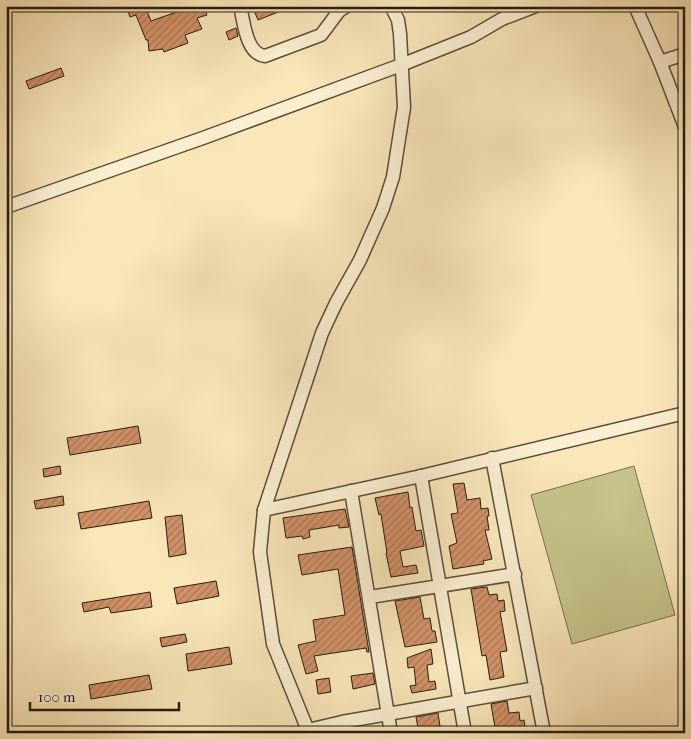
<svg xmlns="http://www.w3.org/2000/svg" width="691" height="739" font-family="'IM FELL French Canon',serif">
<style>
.green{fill:#c5c38a;stroke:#766f4e}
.building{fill:url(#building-hatch);stroke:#261b11}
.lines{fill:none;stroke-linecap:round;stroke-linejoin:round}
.minor-casing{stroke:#5b4e3b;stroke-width:15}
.minor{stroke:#fbefd2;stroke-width:12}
</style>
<defs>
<pattern id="building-hatch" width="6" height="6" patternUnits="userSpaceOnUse" patternTransform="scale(1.25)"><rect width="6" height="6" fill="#d29268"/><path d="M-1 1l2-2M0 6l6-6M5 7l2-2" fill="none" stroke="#aa7654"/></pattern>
</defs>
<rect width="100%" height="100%" fill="#f9e6b9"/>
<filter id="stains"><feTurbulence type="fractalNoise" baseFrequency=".004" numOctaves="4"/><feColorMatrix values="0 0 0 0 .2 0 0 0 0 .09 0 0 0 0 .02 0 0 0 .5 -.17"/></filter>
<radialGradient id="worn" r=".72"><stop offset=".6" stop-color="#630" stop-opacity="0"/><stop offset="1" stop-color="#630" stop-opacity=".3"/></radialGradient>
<polygon class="green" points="634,466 675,615 572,644 531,495"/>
<g class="building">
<polygon points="126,6 145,6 151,21 185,9 186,11 200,6 204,6 207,15 197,18 202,29 185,35 188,43 164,52 163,49 149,51 148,40 146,40 136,15 130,17"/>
<polygon points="258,6 291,6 291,7 258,20 253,8"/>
<polygon points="236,28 238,36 229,40 226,32"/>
<polygon points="61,68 64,76 29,89 26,81"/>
<polygon points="138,426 141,443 70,455 67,438"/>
<polygon points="60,466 61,474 44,477 43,469"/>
<polygon points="464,483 467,500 480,498 481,509 488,508 489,516 487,516 489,530 485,530 492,559 483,561 484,564 453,569 449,546 457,543 451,514 458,513 453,484"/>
<polygon points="408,492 410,508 412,507 416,531 421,530 424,546 400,551 403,567 416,565 418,573 391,577 386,553 387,553 381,514 379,515 375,498"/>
<polygon points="63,496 64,505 36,509 34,501"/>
<polygon points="149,501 152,518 81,529 78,513"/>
<polygon points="345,509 349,527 339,528 339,525 309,530 310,537 303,539 302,536 286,538 283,518"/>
<polygon points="182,515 186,554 169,557 165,517"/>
<polygon points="352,547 369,652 367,652 366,648 314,656 318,671 306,674 298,645 316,641 313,620 345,615 338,569 302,575 298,555"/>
<polygon points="216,581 219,596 177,604 174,588"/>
<polygon points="487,587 489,595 497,594 498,601 504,600 505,611 500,612 507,651 500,652 504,677 490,680 486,655 482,656 471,589"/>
<polygon points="150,592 152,607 111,613 109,607 84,612 82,603"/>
<polygon points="420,597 424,619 430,618 432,631 435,631 437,642 405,647 395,601"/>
<polygon points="185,634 187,642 162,647 160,638"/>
<polygon points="229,647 232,664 188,671 186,654"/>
<polygon points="431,649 433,664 427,665 429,682 435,681 436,689 412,693 410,686 416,685 414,667 408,668 407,658"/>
<polygon points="373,673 375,684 353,689 351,676"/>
<polygon points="149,675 152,689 91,699 89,685"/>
<polygon points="329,678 331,692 318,694 316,680"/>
<polygon points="507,701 509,713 519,712 520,721 524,720 526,733 509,733 509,731 496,733 491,704"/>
<polygon points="438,713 441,733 419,733 416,717"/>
</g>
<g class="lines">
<defs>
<g id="minor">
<path d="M 240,6 C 244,22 246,54 265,56 L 321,35 L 339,11 L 347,6"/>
<polyline points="635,6 660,62 685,127"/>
<polyline points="660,62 685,54"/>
<polyline points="6,207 203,138 401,65 471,37 502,19 536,6"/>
<polyline points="492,458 544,733"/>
<polyline points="421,476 465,733"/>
<polyline points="351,491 391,733"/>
<polyline points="264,510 421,476 685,413"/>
<polyline points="370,597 515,574"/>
<polyline points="308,730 342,722 536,688"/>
<polyline points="309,733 273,644 260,552 264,510 322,333 336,303 360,260 383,208 393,177 404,107 400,34 398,20 391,6"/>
</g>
</defs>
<use href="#minor" class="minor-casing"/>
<use href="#minor" class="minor"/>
</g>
<rect width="691" height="739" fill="none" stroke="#f9e6b9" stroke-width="25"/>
<rect x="8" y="8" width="676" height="724" fill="none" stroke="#261b11" stroke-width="2.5"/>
<rect x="12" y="12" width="666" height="714" fill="none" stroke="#261b11"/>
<path d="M30 702v8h149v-8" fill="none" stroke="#261b11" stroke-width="2.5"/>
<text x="38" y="702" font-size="15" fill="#261b11" stroke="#fbefd2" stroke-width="4" paint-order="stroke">100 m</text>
<rect width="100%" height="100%" filter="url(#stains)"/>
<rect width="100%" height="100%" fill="url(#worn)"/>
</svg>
